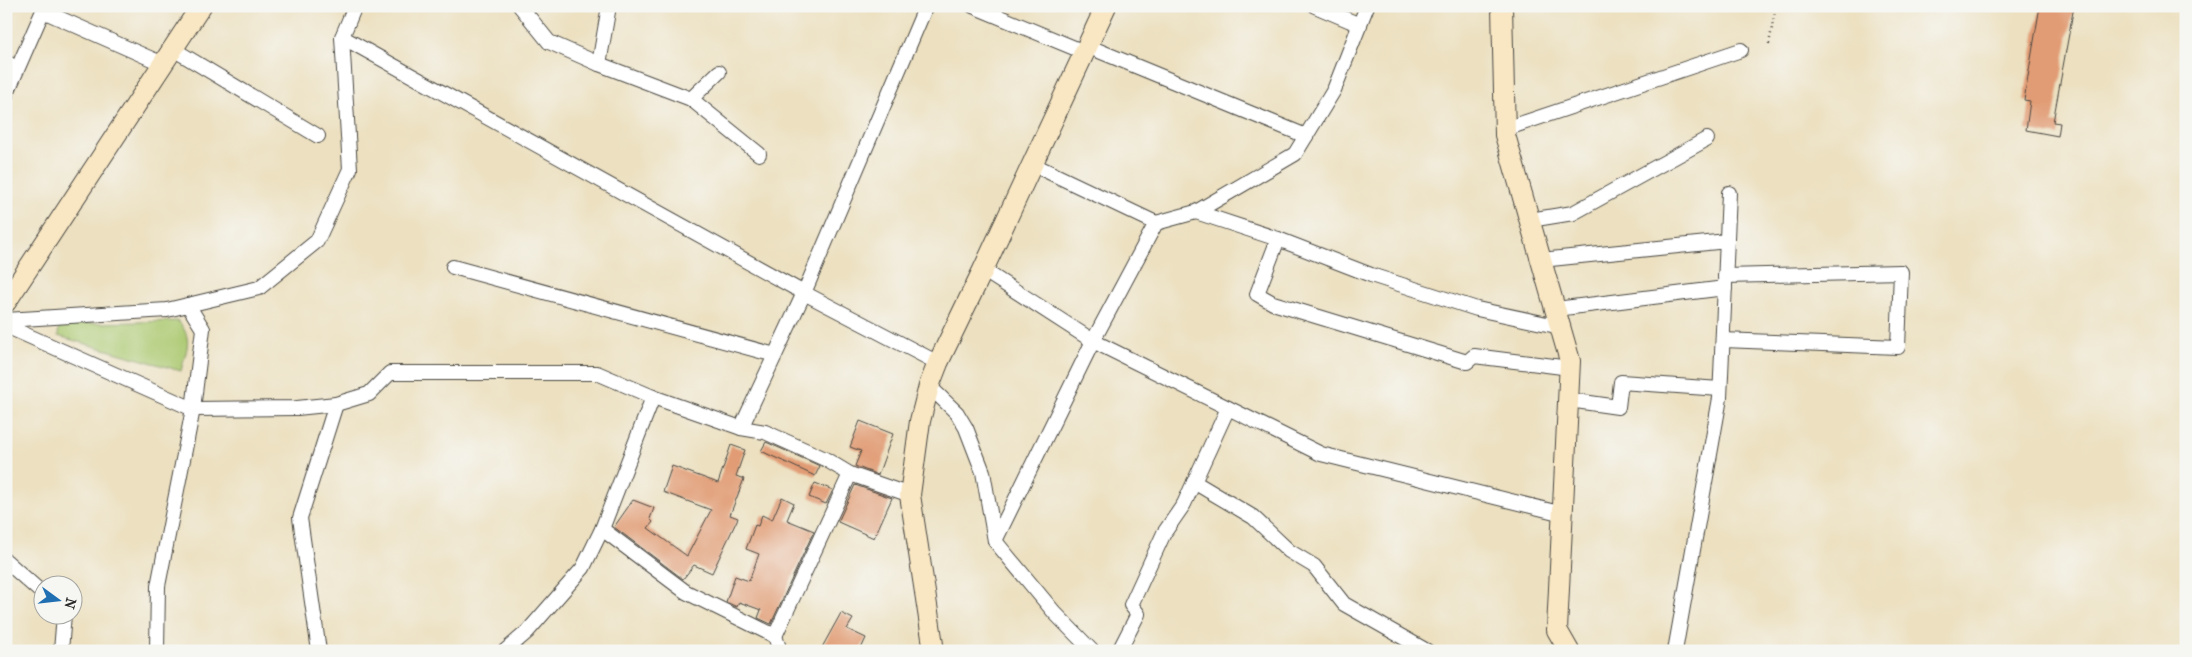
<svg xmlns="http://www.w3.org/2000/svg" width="2192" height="657" font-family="'IM FELL French Canon',serif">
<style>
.green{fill:#acc971;stroke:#6c7a4e}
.building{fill:#e19c75}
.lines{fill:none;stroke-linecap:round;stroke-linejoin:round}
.street-casing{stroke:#484641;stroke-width:16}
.secondary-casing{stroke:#484641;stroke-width:22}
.path{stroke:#484641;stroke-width:2.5;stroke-dasharray:1 4;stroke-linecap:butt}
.street{stroke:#fff;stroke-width:14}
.secondary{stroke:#f9e7c3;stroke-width:20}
</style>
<rect width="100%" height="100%" fill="#f6f6f2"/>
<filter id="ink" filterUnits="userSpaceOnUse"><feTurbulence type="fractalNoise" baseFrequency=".02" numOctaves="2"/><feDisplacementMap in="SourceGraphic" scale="10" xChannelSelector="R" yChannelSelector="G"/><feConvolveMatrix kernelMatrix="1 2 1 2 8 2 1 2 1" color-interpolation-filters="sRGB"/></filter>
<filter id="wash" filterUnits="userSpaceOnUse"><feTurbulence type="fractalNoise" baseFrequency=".0096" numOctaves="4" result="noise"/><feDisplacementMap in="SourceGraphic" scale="20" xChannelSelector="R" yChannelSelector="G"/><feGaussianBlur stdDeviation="1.12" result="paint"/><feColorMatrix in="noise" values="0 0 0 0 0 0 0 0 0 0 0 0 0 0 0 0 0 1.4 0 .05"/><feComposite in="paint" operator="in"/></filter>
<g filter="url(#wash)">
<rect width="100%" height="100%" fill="#ece0c0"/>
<path class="green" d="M 178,321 C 194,339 186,350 181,371 L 58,336 L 59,324 Z"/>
<g id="blocks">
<g class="building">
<polygon points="2040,6 2074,6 2053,122 2060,123 2058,136 2026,130 2030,101 2024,100"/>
<polygon points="860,421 893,434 878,475 855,466 861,451 850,447"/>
<polygon points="766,442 820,466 815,476 761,451"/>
<polygon points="731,445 745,450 736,476 744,479 730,515 738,518 712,573 694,565 683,579 614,527 633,500 654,508 650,519 653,522 648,528 687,556 711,510 663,492 672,466 718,483"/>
<polygon points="815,483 833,490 826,504 809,497"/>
<polygon points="855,485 892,498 874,538 838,522"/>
<polygon points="782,497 794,503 787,520 814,531 771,624 758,618 761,610 739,602 737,607 726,602 735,576 749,581 759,554 746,549 755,525 758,526 762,515 772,520"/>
<polygon points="841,613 853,619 847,629 866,638 860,651 820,651"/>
</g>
</g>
</g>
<g filter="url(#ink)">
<use href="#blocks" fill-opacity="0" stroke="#484641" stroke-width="1"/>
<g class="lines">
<defs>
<g id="street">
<polyline points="520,6 549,42 599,64 691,99 719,72"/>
<polyline points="973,6 1084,52"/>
<polyline points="1315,6 1360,25"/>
<polyline points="43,11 163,64"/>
<polyline points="342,37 355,6"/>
<polyline points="1087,46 1306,136"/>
<polyline points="173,49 318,136"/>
<polyline points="6,62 17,69"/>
<polyline points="599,64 609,6"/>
<polyline points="6,95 45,6"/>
<polyline points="691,99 759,154"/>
<polyline points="1505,129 1741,50"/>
<polyline points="1032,164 1156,223"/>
<polyline points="1196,212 1278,239 1371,275 1477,309 1561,327"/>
<polyline points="1530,220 1573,213 1707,139"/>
<polyline points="1278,239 1257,294 1273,303 1467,362 1474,356 1570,368"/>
<polyline points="1541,260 1727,241"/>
<polyline points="453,267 775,355"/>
<polyline points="983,270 1093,341 1321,454 1563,514"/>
<polyline points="1556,309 1725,288"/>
<polyline points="6,320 167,310 259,288 317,241 350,169 342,37 804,293 938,363"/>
<polyline points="6,326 193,409 297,408 336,404 369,394 390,373 597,373 653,397 741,428 765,432 825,459 850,474"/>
<polyline points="1723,340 1898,347 1901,272 1725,276"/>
<polyline points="929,386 957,413 966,428 983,472 995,541 1054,612 1092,651"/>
<polyline points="1569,400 1618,407 1621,382 1720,389"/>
<polyline points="741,428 804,293 926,6"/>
<polyline points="1194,482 1253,517 1289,551 1314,566 1344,604 1427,651"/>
<polyline points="602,529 686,592 775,636 780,651"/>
<polyline points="995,541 1093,341 1156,223 1196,212 1295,154 1334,90 1367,6"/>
<polyline points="6,561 42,593"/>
<polyline points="775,636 850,474 910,495"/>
<polyline points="61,651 64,614"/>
<polyline points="157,651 158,586 193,409 203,329 188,305"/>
<polyline points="319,651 300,518 336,404"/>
<polyline points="505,651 527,632 583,568 602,529 653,397"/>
<polyline points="1119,651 1138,614 1131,605 1164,533 1184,504 1228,408"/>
<polyline points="1675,651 1720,398 1729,193"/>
</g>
<g id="secondary">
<polyline points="1502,6 1505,135 1570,361 1557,630 1569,651"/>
<polyline points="6,302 201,6"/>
<polyline points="934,651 910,495 920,421 929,386 938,363 983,270 1106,6"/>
</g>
</defs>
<use href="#street" class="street-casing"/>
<use href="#secondary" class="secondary-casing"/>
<polyline class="path" points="1769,44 1776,6"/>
<use href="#street" class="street"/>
<use href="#secondary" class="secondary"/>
</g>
</g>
<rect width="2192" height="657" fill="none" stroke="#f6f6f2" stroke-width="25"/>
<g transform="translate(58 600) rotate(105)"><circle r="24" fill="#f6f6f2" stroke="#a5a5a2"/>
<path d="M0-4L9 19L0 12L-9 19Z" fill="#1f6fb2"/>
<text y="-8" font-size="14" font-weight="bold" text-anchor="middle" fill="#2b2b2b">N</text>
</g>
</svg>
